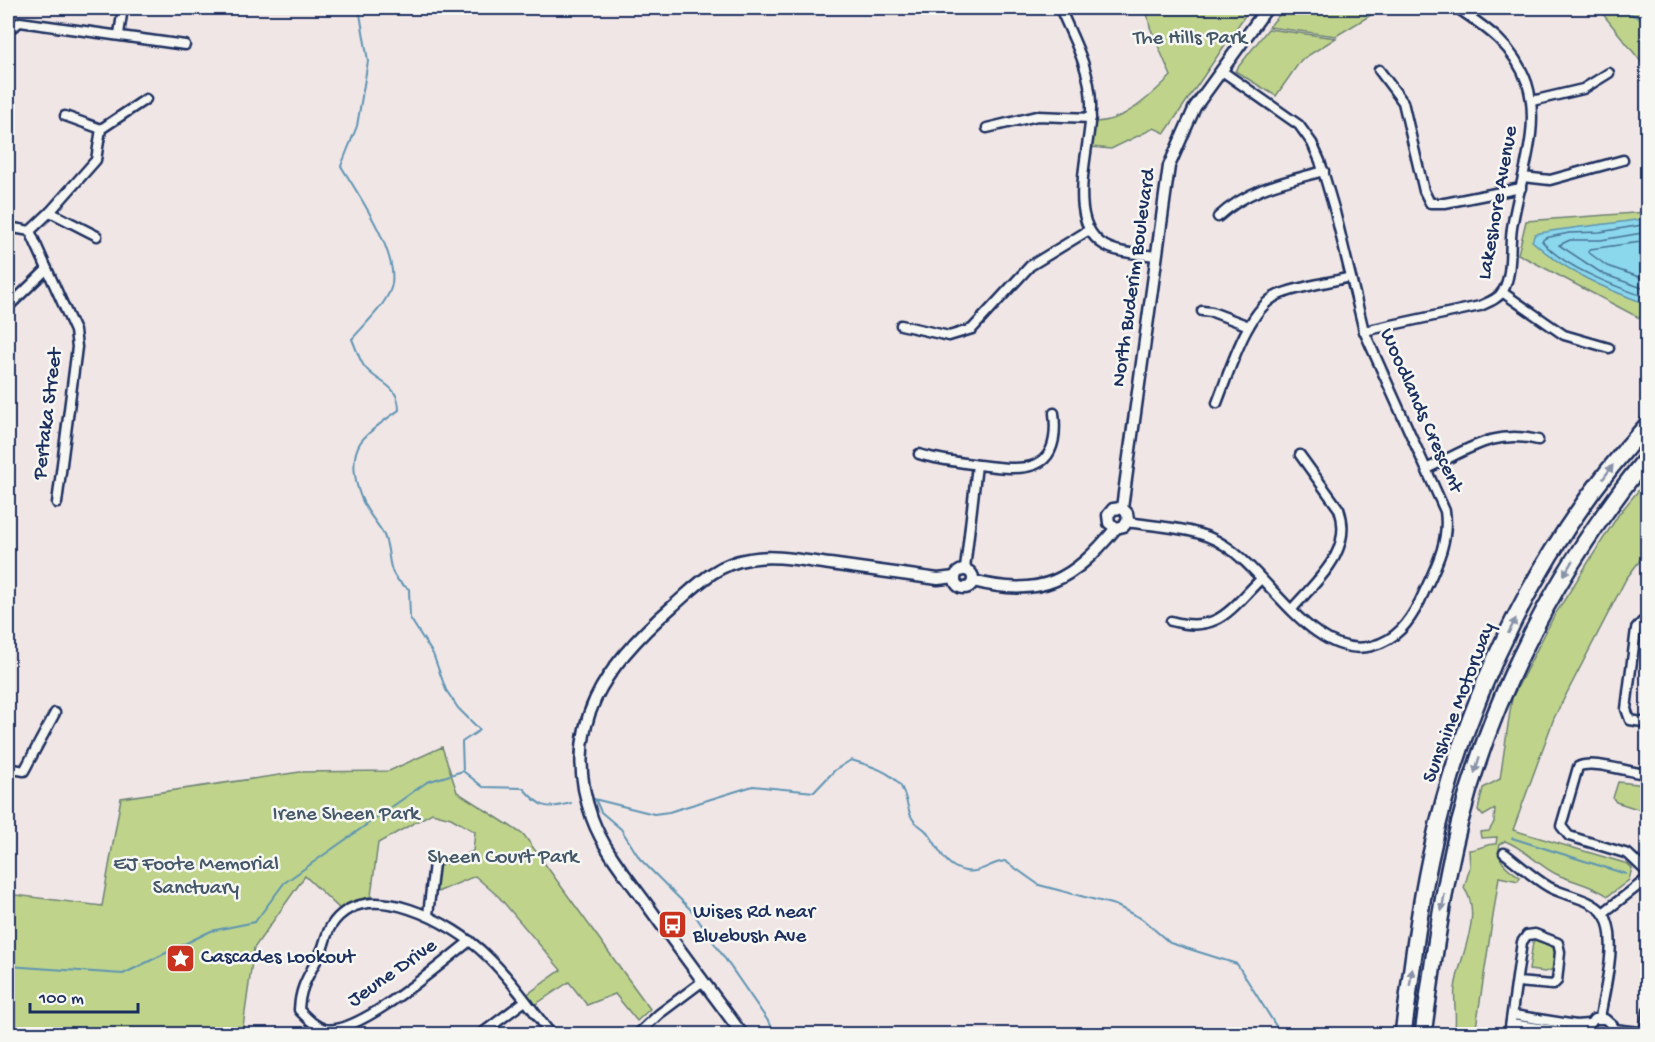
<svg xmlns="http://www.w3.org/2000/svg" width="1655" height="1042" font-family="'Gochi Hand',sans-serif">
<style>
.green{fill:#bfd48a;stroke:#6d8274;stroke-width:1.5}
.water{fill:#8bd7eb;stroke:#5e94b3;stroke-width:1.5}
.lines{fill:none;stroke-linecap:round;stroke-linejoin:round}
.shore{stroke:#487296;stroke-width:1.5}
.stream{stroke:#5e94b3;stroke-width:2}
.minor-casing{stroke:#1b2f5e;stroke-width:13}
.tertiary-casing{stroke:#1b2f5e;stroke-width:15}
.motorway-casing{stroke:#1b2f5e;stroke-width:20}
.minor{stroke:#f6f6f2;stroke-width:8}
.tertiary{stroke:#f6f6f2;stroke-width:10}
.motorway{stroke:#f6f6f2;stroke-width:15}
.oneway{fill:#8892a8}
.labels{text-anchor:middle;dominant-baseline:central;stroke-width:5;stroke-linejoin:round;paint-order:stroke}
.park-label{font-size:21px;fill:#445869;stroke:#f6f6f2}
.street-label{font-size:21px;fill:#1b2f5e;stroke:#f6f6f2}
.poi-label{font-size:21px;fill:#1b2f5e;stroke:#f6f6f2;text-anchor:start}
</style>
<rect width="100%" height="100%" fill="#f1e6e6"/>
<filter id="ink" filterUnits="userSpaceOnUse"><feTurbulence type="fractalNoise" baseFrequency=".0167" numOctaves="2"/><feDisplacementMap in="SourceGraphic" scale="12" xChannelSelector="R" yChannelSelector="G"/><feConvolveMatrix kernelMatrix="1 2 1 2 8 2 1 2 1" color-interpolation-filters="sRGB"/></filter>
<g filter="url(#ink)">
<g class="green">
<path d="M 1146,8 L 1250,8 L 1165,133 L 1154,128 L 1111,149 L 1091,147 L 1095,122 C 1126,121 1149,97 1171,76 L 1150,27 Z"/>
<polygon points="1285,8 1378,8 1376,12 1336,36 1269,27"/>
<polygon points="1598,8 1647,8 1647,69"/>
<polygon points="1268,29 1336,38 1301,60 1276,96 1235,71"/>
<polygon points="1647,212 1647,322 1518,254 1526,221"/>
<path d="M 1647,480 L 1647,551 L 1626,579 L 1554,718 L 1513,830 L 1628,864 L 1632,868 L 1629,880 L 1608,896 C 1592,885 1573,882 1556,874 C 1538,865 1524,848 1505,841 L 1500,844 C 1495,860 1508,869 1520,877 L 1518,881 L 1499,877 L 1475,1034 L 1454,1034 C 1458,1019 1453,1003 1455,988 C 1459,957 1484,915 1464,888 L 1470,867 L 1469,850 C 1479,850 1486,843 1496,844 L 1497,837 L 1481,838 L 1480,832 L 1489,831 L 1494,822 L 1495,809 L 1483,816 L 1478,810 L 1483,788 L 1500,779 L 1512,698 L 1554,616 L 1619,514 Z"/>
<polygon points="442,747 457,792 524,835 650,1009 637,1021 615,994 587,1005 569,982 533,1006 525,996 561,970 499,897 475,876 435,893 436,868 473,851 475,832 451,818 432,813 378,843 371,896 340,909 305,876 254,948 242,1034 8,1034 8,894 102,906 121,798 300,772 389,771"/>
<polygon points="1618,782 1647,785 1647,812 1616,802 1613,798"/>
<polygon points="1537,938 1555,946 1554,969 1545,972 1529,970 1533,942"/>
</g>
<path class="water" d="M 1647,218 L 1647,304 C 1605,289 1566,272 1532,241 L 1535,234 C 1572,226 1610,225 1647,218 Z"/>
<g class="lines">
<g class="shore">
<path d="M 1648,224 L 1600,232 L 1569,233 L 1545,238 L 1542,241 C 1562,267 1617,287 1648,298"/>
<polyline points="1648,232 1601,240 1570,240 1559,245 1603,274 1648,290"/>
<polyline points="1648,241 1590,249 1588,252 1607,266 1648,280"/>
</g>
<g class="stream">
<path d="M 359,8 L 368,61 L 357,126 L 341,166 C 358,194 401,256 391,288 C 385,306 364,325 352,339 C 356,348 359,359 364,366 C 377,384 399,383 399,410 C 389,417 366,433 360,443 C 349,461 356,489 365,506 C 370,516 378,524 383,533 C 394,556 382,573 409,589 L 410,618 L 433,654 L 446,690 L 458,708 L 480,730 L 462,742 L 463,771 L 483,787 L 523,788 C 540,808 547,810 571,803"/>
<polyline points="1618,8 1648,22"/>
<path d="M 594,799 L 654,814 L 669,812 L 753,786 L 814,792 L 835,770 L 851,760 C 867,765 889,770 900,785 C 906,793 907,807 911,816 C 914,824 922,826 927,832 C 940,847 942,866 965,871 C 980,874 989,863 1005,861 L 1039,885 L 1115,905 L 1142,919 L 1170,943 L 1237,964 L 1281,1034"/>
<polyline points="596,801 601,812 621,829 640,859 692,911 777,1034"/>
<polyline points="1512,838 1626,874"/>
<polyline points="8,966 123,974 211,931 255,922 284,883 427,782 463,771"/>
</g>
<defs>
<g id="minor">
<path d="M 1060,8 C 1073,39 1090,68 1091,103 C 1093,146 1060,227 1110,248 C 1124,254 1141,254 1156,256"/>
<polyline points="8,30 20,22 185,45"/>
<polyline points="119,34 123,8"/>
<polyline points="1379,70 1403,102 1424,191 1430,203 1445,203 1521,188"/>
<polyline points="1532,101 1583,89 1609,73"/>
<polyline points="65,116 101,129"/>
<polyline points="987,128 1037,116 1091,118"/>
<polyline points="1523,177 1550,180 1623,160"/>
<polyline points="50,212 97,236"/>
<path d="M 1218,217 C 1250,188 1283,182 1324,171"/>
<polyline points="8,227 30,231"/>
<polyline points="30,231 75,331 77,347 57,503"/>
<polyline points="30,231 50,212 96,160 101,129 146,99"/>
<polyline points="1502,292 1564,335 1609,348"/>
<polyline points="8,307 47,269"/>
<polyline points="1202,311 1212,312 1249,326"/>
<polyline points="901,325 949,336 972,329 1030,266 1089,230"/>
<path d="M 1364,331 L 1480,306 C 1489,302 1498,299 1503,291 C 1513,273 1509,248 1512,228 C 1519,181 1542,129 1527,83 C 1514,46 1487,28 1457,8"/>
<path d="M 1217,403 C 1229,373 1247,309 1278,295 C 1300,286 1327,283 1350,277"/>
<path d="M 919,454 C 938,460 959,462 979,465 C 1025,471 1061,474 1054,413"/>
<path d="M 1428,468 C 1468,450 1493,429 1538,440"/>
<path d="M 1127,522 C 1158,527 1197,527 1224,545 C 1268,572 1313,661 1372,646 C 1396,640 1409,623 1420,601 C 1433,572 1450,544 1445,511 L 1364,331 L 1335,212 L 1320,161 L 1312,143 L 1299,125 L 1222,71"/>
<polyline points="965,569 977,465"/>
<path d="M 1292,609 C 1317,580 1354,551 1339,509 L 1300,455"/>
<path d="M 1171,621 C 1219,634 1230,609 1261,579"/>
<polyline points="1648,621 1642,622 1636,629 1626,709 1630,720 1648,723"/>
<polyline points="8,768 24,771 55,713"/>
<path d="M 1648,774 C 1630,773 1592,759 1578,767 L 1561,826 L 1569,836 L 1628,854 L 1648,873"/>
<path d="M 1504,853 C 1519,864 1533,878 1549,887 C 1565,896 1591,898 1603,913 C 1620,936 1604,991 1600,1018"/>
<polyline points="1603,913 1648,878"/>
<polyline points="428,915 434,863"/>
<path d="M 470,941 C 442,962 359,1036 325,1029 C 314,1026 307,1018 299,1010 C 300,983 312,972 323,947 C 325,941 327,932 331,926 C 365,873 455,924 487,956 C 511,979 531,1008 551,1034"/>
<polyline points="1513,1015 1576,1025 1588,1024"/>
<polyline points="1511,1024 1582,1034"/>
<polyline points="1587,1028 1594,1019 1605,1019 1613,1026 1614,1034"/>
<polyline points="1614,1029 1648,1033"/>
<polyline points="1644,1033 1648,1011"/>
<polyline points="481,1034 525,1001"/>
<polyline points="638,1034 659,1014 703,981"/>
<polyline points="1509,1034 1522,942 1527,935 1535,934 1558,943 1560,952 1557,981 1553,985 1517,982"/>
</g>
<g id="tertiary">
<polyline points="1122,508 1169,166 1195,107 1267,8"/>
<polyline points="1116,528 1109,523 1108,515 1113,509 1122,508"/>
<polyline points="1116,528 1124,526 1128,520 1127,513 1122,508"/>
<circle cx="964" cy="579" r="9"/>
<path d="M 973,581 C 1042,599 1073,580 1116,528"/>
<path d="M 742,1034 C 711,992 679,949 648,906 C 628,878 604,851 592,818 C 559,726 607,663 673,606 C 697,585 716,564 749,559 C 776,554 804,561 830,564 C 866,569 902,574 938,579 L 955,577"/>
</g>
<g id="motorway">
<path d="M 1403,1034 C 1412,970 1419,905 1434,841 C 1468,691 1543,538 1648,424"/>
<path d="M 1423,1034 C 1433,964 1442,893 1459,825 C 1494,689 1560,565 1648,456"/>
</g>
</defs>
<use href="#minor" class="minor-casing"/>
<use href="#tertiary" class="tertiary-casing"/>
<use href="#motorway" class="motorway-casing"/>
<use href="#minor" class="minor"/>
<use href="#tertiary" class="tertiary"/>
<use href="#motorway" class="motorway"/>
</g>
<defs><path id="oneway-solid" d="M-6-.8H1V-3.2L6.5 0L1 3.2V.8H-6Z" transform="scale(1.5)"/></defs>
<g class="oneway">
<use href="#oneway-solid" transform="translate(1608 472) rotate(-54)"/>
<use href="#oneway-solid" transform="translate(1568 568) rotate(121)"/>
<use href="#oneway-solid" transform="translate(1512 626) rotate(-63)"/>
<use href="#oneway-solid" transform="translate(1477 765) rotate(107)"/>
<use href="#oneway-solid" transform="translate(1443 903) rotate(100)"/>
<use href="#oneway-solid" transform="translate(1411 977) rotate(-82)"/>
</g>
</g>
<defs>
<symbol id="bus-square" viewBox="-11 -11 22 22"><rect x="-9" y="-9" width="18" height="18" rx="4" fill="#c8321e" stroke="#f6f6f2"/><path d="M-5-6H5V4H4V6H2V4H-2V6H-4V4H-5ZM-3.5-4V0h7V-4ZM-3.5 1.2v1.5H-2V1.2ZM2 1.2v1.5H3.5V1.2Z" fill="#fff"/></symbol>
<symbol id="sight-square" viewBox="-11 -11 22 22"><rect x="-9" y="-9" width="18" height="18" rx="4" fill="#c8321e" stroke="#f6f6f2"/><path d="M0-6L1.8-2.2L6-1.7L2.9 1.2L3.7 5.4L0 3.3L-3.7 5.4L-2.9 1.2L-6-1.7L-1.8-2.2Z" fill="#fff"/></symbol>
</defs>
<g fill-rule="evenodd">
<use href="#bus-square" x="656" y="908" width="33" height="33"/>
<use href="#sight-square" x="164" y="942" width="33" height="33"/>
</g>
<g class="labels">
<g class="park-label">
<text x="1190" y="39">The Hills Park</text>
<text x="346" y="815">Irene Sheen Park</text>
<text x="503" y="858">Sheen Court Park</text>
<text x="196" y="865">EJ Foote Memorial<tspan x="196" dy="24">Sanctuary</tspan></text>
</g>
<g class="street-label">
<text transform="translate(1499 203) rotate(-80)">Lakeshore Avenue</text>
<text transform="translate(1135 278) rotate(-82)">North Buderim Boulevard</text>
<text transform="translate(1420 411) rotate(66)">Woodlands Crescent</text>
<text transform="translate(49 414) rotate(-83)">Pertaka Street</text>
<text transform="translate(1460 703) rotate(-69)">Sunshine Motorway</text>
<text transform="translate(393 974) rotate(-35)">Jeune Drive</text>
</g>
<g class="poi-label">
<text x="693" y="913">Wises Rd near<tspan x="693" dy="24">Bluebush Ave</tspan></text>
<text x="201" y="958">Cascades Lookout</text>
</g>
</g>
<rect width="1655" height="1042" fill="none" stroke="#f6f6f2" stroke-width="30"/>
<rect x="15" y="15" width="1625" height="1012" fill="none" stroke="#1b2f5e" stroke-width="2" filter="url(#ink)"/>
<path d="M30 1003v9h108v-9" fill="none" stroke="#1b2f5e" stroke-width="3"/>
<text x="39" y="1003" font-size="18" fill="#1b2f5e" stroke="#f6f6f2" stroke-width="4.5" paint-order="stroke">100 m</text>
</svg>
